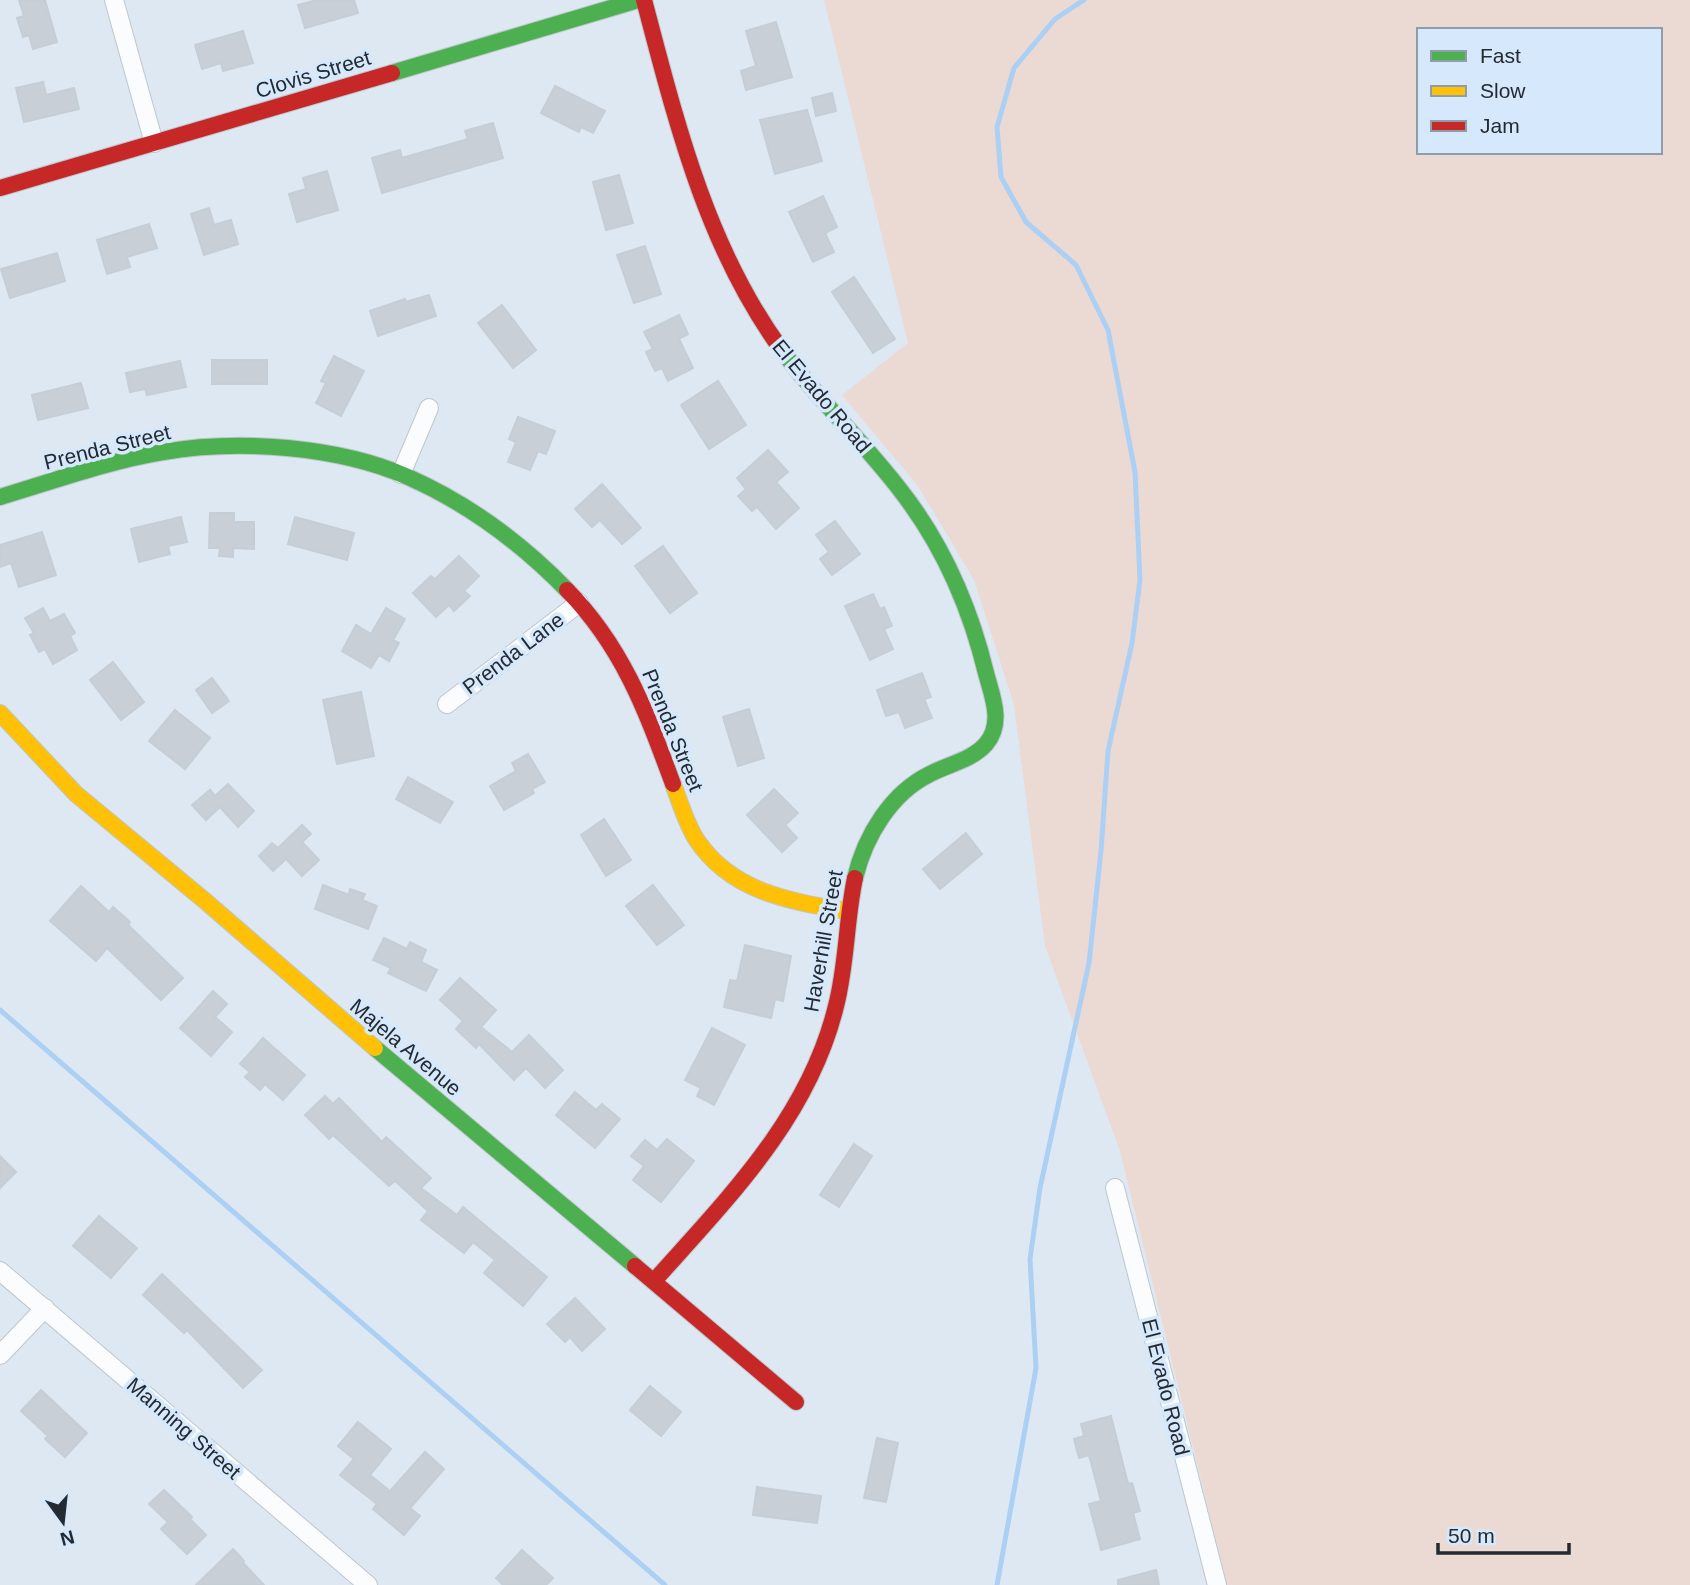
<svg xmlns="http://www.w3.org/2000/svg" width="1690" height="1585" font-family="Arial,sans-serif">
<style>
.green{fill:#ebd9d4;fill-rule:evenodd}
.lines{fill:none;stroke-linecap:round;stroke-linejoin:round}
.stream{stroke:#acd0f3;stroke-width:5}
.building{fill:#c8cfd7;stroke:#c5cdd5;stroke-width:2}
.street-casing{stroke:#bec6cd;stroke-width:20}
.fast-casing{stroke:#bec6cd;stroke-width:18}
.slow-casing{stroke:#bec6cd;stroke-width:18}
.jam-casing{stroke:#bec6cd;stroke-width:18}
.street{stroke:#fafcfd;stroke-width:18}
.fast{stroke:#4caf50;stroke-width:16}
.slow{stroke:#ffc107;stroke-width:16}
.jam{stroke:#c62828;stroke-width:16}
.labels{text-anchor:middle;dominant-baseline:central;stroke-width:7;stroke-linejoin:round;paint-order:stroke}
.street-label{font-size:21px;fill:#242a31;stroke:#d6e8fb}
</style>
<rect width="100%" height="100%" fill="#dee8f3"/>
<path class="green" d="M 824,0 L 1690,0 L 1690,1585 L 1227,1585 L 1120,1151 L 1045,946 L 1014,705 L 974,580 L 918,486 L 842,395 L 908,343 ZM 1419,30 L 1660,30 L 1660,152 L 1419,152 Z"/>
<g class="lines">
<g class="stream">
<polyline points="0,1010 665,1585"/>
<polyline points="997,1585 1036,1368 1030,1259 1040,1188 1089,963 1101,851 1108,751 1132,643 1140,580 1135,472 1108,330 1076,265 1026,222 1001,177 997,127 1014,68 1055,19 1084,0"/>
</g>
</g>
<g class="building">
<polygon points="19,0 45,0 57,42 33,49 29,35 23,37 17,18 24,16"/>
<polygon points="317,0 354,0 358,13 305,28 298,5"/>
<polygon points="776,22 792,77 746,90 741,71 756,66 746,31"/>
<polygon points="243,31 253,63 223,71 221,63 202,69 195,45"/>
<polygon points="43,82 46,95 74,88 79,109 24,122 16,88"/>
<polygon points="555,86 605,111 593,133 581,127 579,132 541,113"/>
<polygon points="832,93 836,111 816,116 812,98"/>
<polygon points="807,110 822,161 775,174 760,120"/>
<polygon points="493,123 503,158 382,193 372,158 400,150 402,158 468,139 465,131"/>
<polygon points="327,171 338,210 297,222 289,194 306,189 303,178"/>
<polygon points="619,175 633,223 606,230 593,182"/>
<polygon points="823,196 837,227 825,233 834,252 813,262 789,212"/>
<polygon points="209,208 214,225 231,220 238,244 204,255 191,214"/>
<polygon points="149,224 157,248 127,257 130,267 107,274 97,240"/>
<polygon points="645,246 661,294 634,303 617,255"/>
<polygon points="57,253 65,281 10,298 1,269"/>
<polygon points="854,277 895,339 873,353 832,292"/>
<polygon points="429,295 436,316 378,336 370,311 405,299 406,302"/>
<polygon points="502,305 536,350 513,368 478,323"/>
<polygon points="679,315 688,334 679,339 693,368 668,381 662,368 655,371 646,352 653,349 644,332"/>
<polygon points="334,356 364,371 341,416 316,403 326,383 321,381"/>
<rect x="212" y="360" width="55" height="24"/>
<polygon points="180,361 186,387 147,395 145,389 130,392 126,373"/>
<polygon points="718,381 746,425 709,449 681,405"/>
<polygon points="81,383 88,408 38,420 32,395"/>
<polygon points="518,417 555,431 546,454 538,451 530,470 508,462 516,442 509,439"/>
<polygon points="768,450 788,472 776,482 799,508 776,529 757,507 752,511 738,496 746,489 737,478"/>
<polygon points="602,484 641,528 622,544 600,520 592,527 575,509"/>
<polygon points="210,513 234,513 234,522 254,522 254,549 233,548 233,557 219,556 220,548 209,548"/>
<polygon points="181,517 187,542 168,546 170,554 139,562 131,529"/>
<polygon points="295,517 354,533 347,560 288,544"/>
<polygon points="835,521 860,554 832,575 820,559 829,552 816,535"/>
<polygon points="42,532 56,575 19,587 11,563 0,567 0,545"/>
<polygon points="663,546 697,593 670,613 635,566"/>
<polygon points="459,556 479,576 464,591 470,596 454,611 449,605 436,617 413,593 431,576 435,579"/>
<polygon points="873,594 880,609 884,607 892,626 884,629 893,649 870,660 845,606"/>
<polygon points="43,608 50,621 64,614 75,633 70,636 77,650 53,664 45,649 39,652 30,635 34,633 25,618"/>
<polygon points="386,608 405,619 393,640 399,643 389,661 379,655 371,668 342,651 356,625 371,634"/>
<polygon points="113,662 144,702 121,720 90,680"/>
<polygon points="922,673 931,697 924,699 932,718 905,728 899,712 886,716 877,690"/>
<polygon points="212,678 229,701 212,713 196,690"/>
<polygon points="361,692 374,756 337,764 323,700"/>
<polygon points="749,709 764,758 738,766 723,717"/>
<polygon points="175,710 210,738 185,769 149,741"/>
<polygon points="528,754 545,782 532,789 534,793 504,810 490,786 516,771 512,763"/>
<polygon points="408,777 453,802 440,823 396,799"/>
<polygon points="228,784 254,811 238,827 220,807 206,820 192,805 210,790 215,796"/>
<polygon points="774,789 798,813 785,825 797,838 782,852 747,815"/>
<polygon points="604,819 631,860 606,876 581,835"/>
<polygon points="302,825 311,834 302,842 319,860 302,876 286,859 273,871 259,856 272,843 278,848"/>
<polygon points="966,833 982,854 940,889 923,869"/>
<polygon points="323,885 349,895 350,889 365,894 362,900 377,906 368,929 315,909"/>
<polygon points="653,885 684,925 657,945 626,906"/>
<polygon points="81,886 109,912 113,907 130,922 128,925 183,978 161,1000 107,948 96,961 50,921"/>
<polygon points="384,938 407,949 410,942 426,950 421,962 437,970 426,991 388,973 391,968 373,960"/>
<polygon points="745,945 791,956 783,1001 775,999 771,1018 724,1007 730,980 737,981"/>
<polygon points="460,978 496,1010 481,1027 512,1052 529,1035 563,1070 545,1088 526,1068 514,1080 479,1044 476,1048 456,1029 463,1021 440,1000"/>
<polygon points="213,991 227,1004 215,1017 232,1032 211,1056 180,1028"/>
<polygon points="712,1028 745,1045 714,1105 697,1096 701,1088 685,1080"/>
<polygon points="263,1038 305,1075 283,1100 265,1084 260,1090 245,1077 250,1072 240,1064"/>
<polygon points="575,1092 596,1110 602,1104 620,1119 595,1148 556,1115"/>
<polygon points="325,1096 333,1104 339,1098 382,1142 386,1137 431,1178 421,1188 457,1215 463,1207 547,1277 523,1306 484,1273 495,1260 473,1242 464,1253 421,1220 428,1211 395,1181 389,1186 333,1135 329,1139 305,1115"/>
<polygon points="667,1139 694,1161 661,1202 633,1180 644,1166 631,1156 645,1140 657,1150"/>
<polygon points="854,1144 872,1156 839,1207 820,1195"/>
<polygon points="0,1156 16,1172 0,1188"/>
<polygon points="99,1216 137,1248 111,1278 73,1246"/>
<polygon points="162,1274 262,1370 243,1388 187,1330 184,1333 143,1295"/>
<polygon points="575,1298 605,1329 582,1351 570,1337 565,1342 547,1324"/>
<polygon points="650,1386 681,1412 661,1436 630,1410"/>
<polygon points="41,1390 87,1433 65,1457 45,1439 48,1436 21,1411"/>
<polygon points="1111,1416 1128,1484 1132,1483 1140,1511 1133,1513 1140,1539 1101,1550 1089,1504 1101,1501 1089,1455 1079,1458 1074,1439 1084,1436 1081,1424"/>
<polygon points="358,1422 391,1449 370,1475 390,1491 425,1452 444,1469 410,1508 420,1516 404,1535 373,1509 377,1504 340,1475 354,1459 338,1446"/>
<polygon points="877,1438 898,1443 886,1502 864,1498"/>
<polygon points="757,1487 821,1496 817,1523 753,1515"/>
<polygon points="164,1490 192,1517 190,1519 206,1535 187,1554 161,1529 168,1522 149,1504"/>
<polygon points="233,1549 244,1561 243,1563 264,1585 196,1585"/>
<polygon points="522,1550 553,1578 546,1585 503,1585 496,1578"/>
<polygon points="1156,1570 1159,1585 1118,1585 1118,1580"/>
</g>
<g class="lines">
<defs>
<g id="street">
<polyline points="114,0 154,143"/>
<polyline points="401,474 429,408"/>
<polyline points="447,704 579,603"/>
<polyline points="1115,1188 1217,1585"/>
<polyline points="0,1271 368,1585"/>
<polyline points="0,1355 45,1308"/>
</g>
<g id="fast">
<polyline points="392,73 638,0"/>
<path d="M 781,349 C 817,399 863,441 901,491 C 943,545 970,607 986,673 C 992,696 1004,723 986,744 C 972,760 949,764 930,774 C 891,793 865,836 855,878"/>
<path d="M 0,497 C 54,481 108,461 163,452 C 238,439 338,446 408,477 C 467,503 522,544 567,590"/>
<polyline points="375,1048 635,1266"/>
</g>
<g id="slow">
<polyline points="0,713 76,794 204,900 375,1048"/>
<path d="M 673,784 C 680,802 686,823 696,839 C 731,892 789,901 847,911"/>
</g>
<g id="jam">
<path d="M 644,0 C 676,121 706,246 781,349"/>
<polyline points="0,188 392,73"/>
<path d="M 567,590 C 623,647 646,711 673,784"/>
<polyline points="635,1266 796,1402"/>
<path d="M 655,1280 C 729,1197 809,1117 836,1006 C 847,964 846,920 855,878"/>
</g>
</defs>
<use href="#street" class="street-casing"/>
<use href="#fast" class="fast-casing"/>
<use href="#slow" class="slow-casing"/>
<use href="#jam" class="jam-casing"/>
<use href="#street" class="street"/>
<use href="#fast" class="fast"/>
<use href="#slow" class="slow"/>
<use href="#jam" class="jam"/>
</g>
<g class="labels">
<g class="street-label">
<text transform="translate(313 74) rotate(-17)">Clovis Street</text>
<text transform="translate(822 396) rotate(50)">El Evado Road</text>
<text transform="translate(107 447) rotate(-14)">Prenda Street</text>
<text transform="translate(513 653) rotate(-37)">Prenda Lane</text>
<text transform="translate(673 730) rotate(68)">Prenda Street</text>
<text transform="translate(823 941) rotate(-80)">Haverhill Street</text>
<text transform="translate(406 1047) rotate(40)">Majela Avenue</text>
<text transform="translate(1166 1387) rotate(76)">El Evado Road</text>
<text transform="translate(184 1428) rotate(41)">Manning Street</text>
</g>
</g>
<rect x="1417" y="28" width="245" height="126" fill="#d6e8fb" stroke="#8f9caa" stroke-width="2"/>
<rect x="1431" y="51" width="35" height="10" fill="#4caf50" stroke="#8f9caa" stroke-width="2"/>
<text x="1480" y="63" font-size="21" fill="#242a31">Fast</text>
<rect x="1431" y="86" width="35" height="10" fill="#ffc107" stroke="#8f9caa" stroke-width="2"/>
<text x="1480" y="98" font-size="21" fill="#242a31">Slow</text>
<rect x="1431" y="121" width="35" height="10" fill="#c62828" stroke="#8f9caa" stroke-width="2"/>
<text x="1480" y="133" font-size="21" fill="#242a31">Jam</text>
<g transform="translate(63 1522) rotate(165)" stroke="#d6e8fb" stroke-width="5" paint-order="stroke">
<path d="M0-5L12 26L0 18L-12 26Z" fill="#242a31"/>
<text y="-10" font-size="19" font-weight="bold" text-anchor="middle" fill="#242a31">N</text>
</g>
<path d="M1438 1543v10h131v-10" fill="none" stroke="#242a31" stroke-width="3.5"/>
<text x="1448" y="1543" font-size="21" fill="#242a31" stroke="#d6e8fb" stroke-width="5" paint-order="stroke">50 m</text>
</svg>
